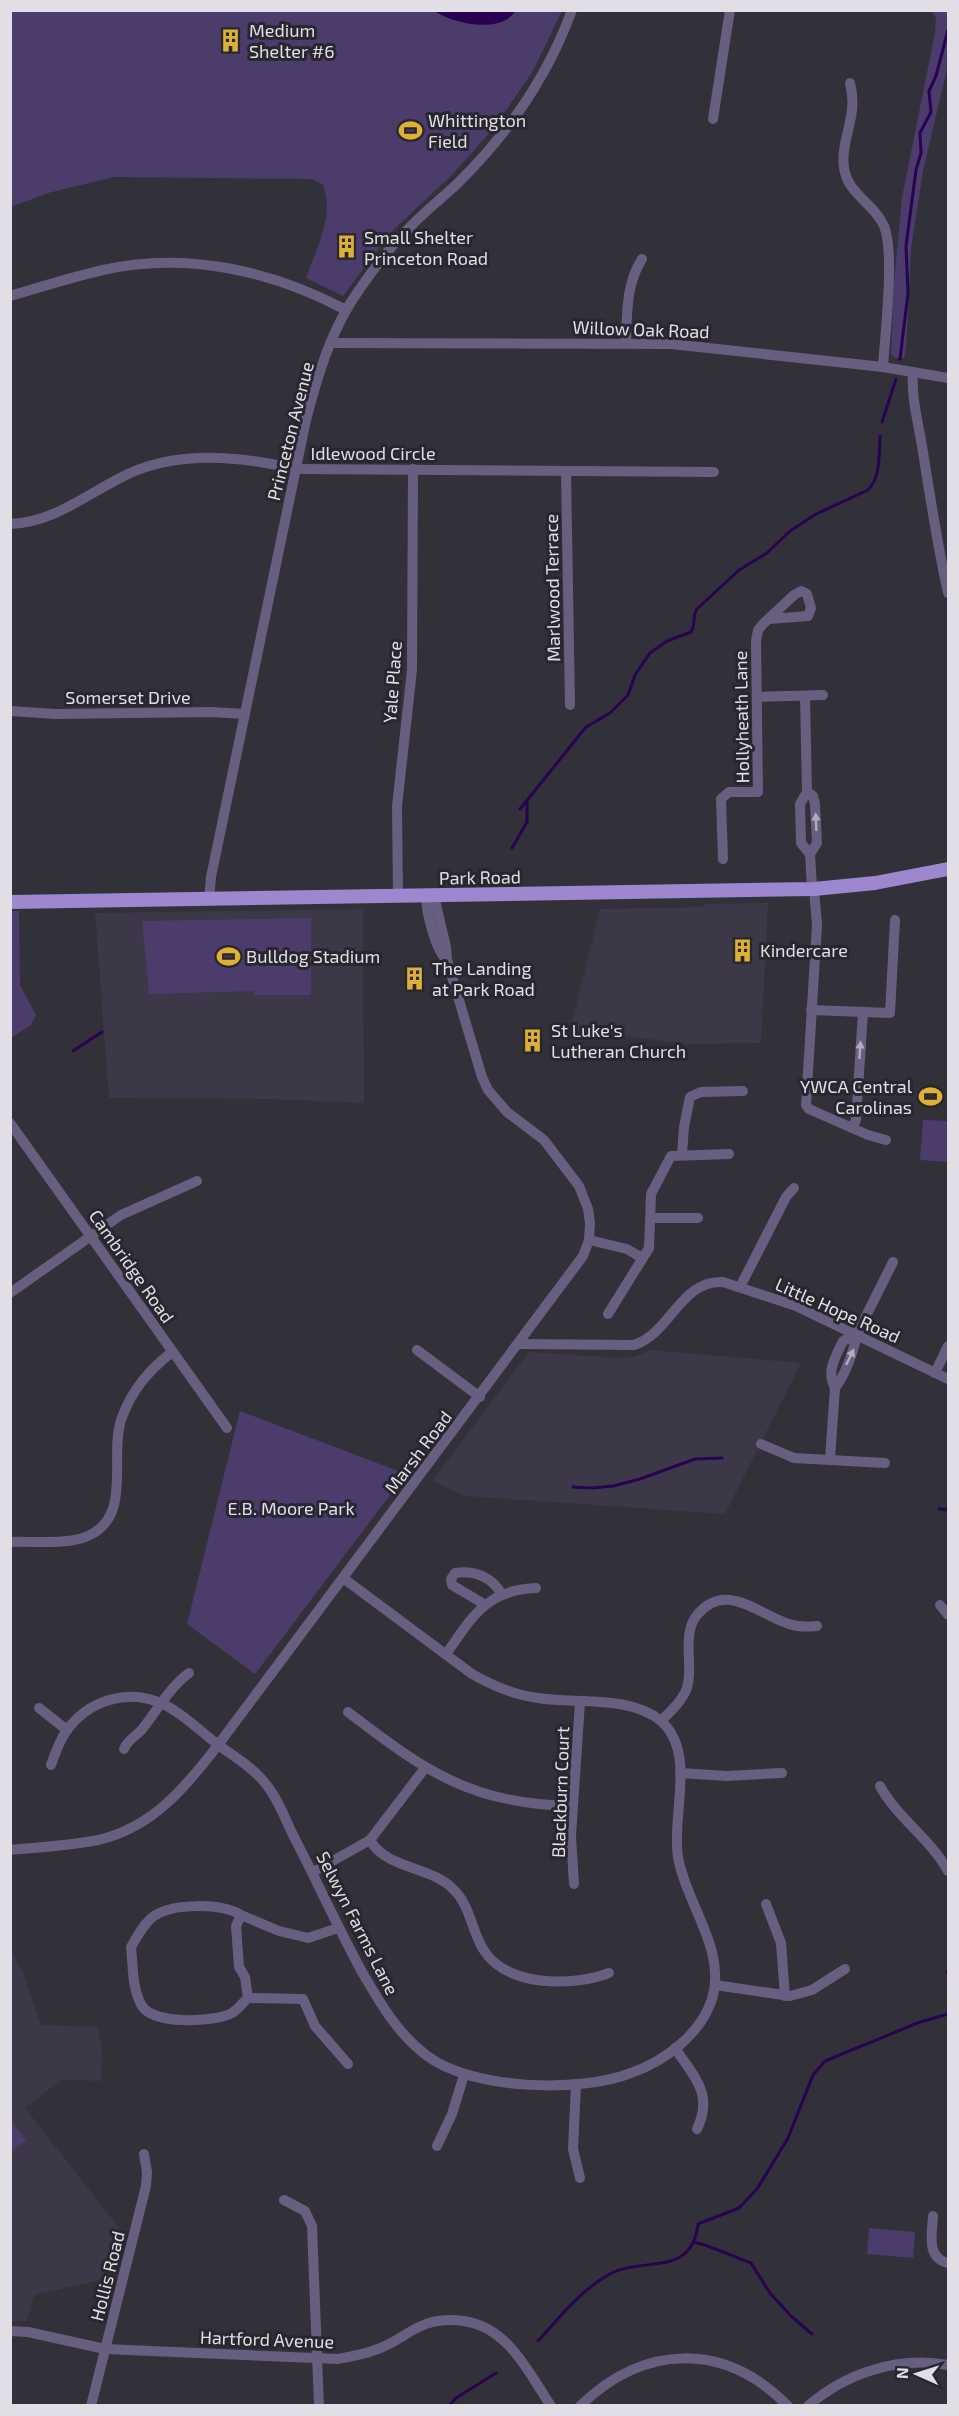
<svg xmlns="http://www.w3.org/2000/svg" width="959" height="2416" font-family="'Exo 2',sans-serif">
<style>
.built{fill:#3c3847}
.green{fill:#4c3c6c}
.water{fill:#280350}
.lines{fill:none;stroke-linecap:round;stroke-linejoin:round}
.stream{stroke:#280350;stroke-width:3}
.minor{stroke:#685e80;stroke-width:10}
.major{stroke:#9d87ce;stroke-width:14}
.oneway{fill:#b1abbd}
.labels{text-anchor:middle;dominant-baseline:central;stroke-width:6;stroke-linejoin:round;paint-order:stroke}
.poi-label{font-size:18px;fill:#e1dfe5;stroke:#28262f;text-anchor:start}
.street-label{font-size:18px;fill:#e1dfe5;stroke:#28262f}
.park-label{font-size:18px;fill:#e2dcf2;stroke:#28262f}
</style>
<rect width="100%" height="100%" fill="#323039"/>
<g class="built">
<polygon points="768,903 761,1043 687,1044 570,1029 600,909 704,907 705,904"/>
<polygon points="363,909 364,1103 271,1099 109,1098 95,913"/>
<polygon points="651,1350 801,1363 725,1514 465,1496 432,1481 529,1352 619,1358 636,1356"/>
<polygon points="10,1943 20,1969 22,1969 41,2025 97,2027 102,2047 101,2081 61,2080 25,2108 124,2234 113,2277 34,2295 27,2321 11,2321"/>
</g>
<g class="green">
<path d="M 11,11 L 562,11 L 533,71 L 494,128 L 451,176 L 391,232 L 343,296 L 306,278 C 316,248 335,216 323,185 L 312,179 L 114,177 L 48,193 L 11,207 Z"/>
<polygon points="931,11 948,11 948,65 923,171 911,249 906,348 904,358 896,358 891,354 894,283 902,197 935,33 936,18"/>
<polygon points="11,911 19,911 20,985 36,1015 31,1025 11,1038"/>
<polygon points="311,918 311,995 254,995 254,991 149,994 142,921"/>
<polygon points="923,1120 948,1121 948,1162 920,1160"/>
<polygon points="240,1411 406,1474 255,1674 187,1624"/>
<polygon points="10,2120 26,2140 11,2152 10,2151"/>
<polygon points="869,2228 915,2232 913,2258 867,2254"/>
</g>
<path class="water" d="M 434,11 L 515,11 C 501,35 452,23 434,11 Z"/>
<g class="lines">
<g class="stream">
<polyline points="900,359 908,293 906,246 916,170 921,153 920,133 931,112 929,91 936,76 948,30"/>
<polyline points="882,422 896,379"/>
<path d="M 520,809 L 586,727 L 610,713 L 628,695 L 635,675 L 650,653 L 667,641 L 691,632 C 696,624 692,616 697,609 L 739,570 L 767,553 L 790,531 L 816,514 L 868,490 C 881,477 879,453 880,436"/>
<polyline points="512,848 527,822 527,803"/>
<polyline points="73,1051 102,1032"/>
<polyline points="573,1487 592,1488 613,1486 640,1479 695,1459 722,1458"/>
<polyline points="939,1509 948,1510"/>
<polyline points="947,1972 948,1974"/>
<path d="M 694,2242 C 714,2247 732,2256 751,2263 L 770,2293 L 791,2316 L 812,2334"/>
<path d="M 538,2341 C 559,2318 580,2291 608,2275 C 643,2255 692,2279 698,2224 L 739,2208 L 757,2189 L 788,2138 L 813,2075 L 825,2061 L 920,2022 L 948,2014"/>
<polyline points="449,2406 456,2398 496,2373"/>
</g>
<g class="minor">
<path d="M 850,83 C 859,117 840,138 844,168 C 848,195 874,203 884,226 C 895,253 885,334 883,367"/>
<polyline points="713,119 730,10"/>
<path d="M 10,296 C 41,287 72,277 103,270 C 187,251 272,271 346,310"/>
<polyline points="330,343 671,344 883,367 948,378"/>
<path d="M 626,343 C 627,313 626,284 642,259"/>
<path d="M 913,372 C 911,396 918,422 922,446 C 930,495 937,544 948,593"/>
<polyline points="566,471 570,705"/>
<path d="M 10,524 C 53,522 83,497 120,478 C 174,449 239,456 296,469 L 714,472"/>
<polyline points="805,696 807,792 813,796 815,804 817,843 810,854 812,889"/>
<polyline points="757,697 823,695"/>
<polyline points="10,711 56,714 212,712 245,714"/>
<polyline points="807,792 800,804 801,843 810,854"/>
<polyline points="723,859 721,799 729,792 758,792 756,641 758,630 764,623 794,595 801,591 807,594 811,608 808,616 769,619"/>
<polyline points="814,889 817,925 806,1105 809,1109 868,1135 886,1140"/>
<polyline points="398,896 397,806 412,670 413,469"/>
<path d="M 426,896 C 426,911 435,950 447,960"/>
<path d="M 209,899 L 211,877 L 306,420 C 318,375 331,329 359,290 C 374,268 391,246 410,227 C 425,211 442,198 457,184 C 507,135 548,76 572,10"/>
<polyline points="811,1010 890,1013 895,920"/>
<polyline points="10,1123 227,1428"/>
<polyline points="852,1128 856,1120 863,1012"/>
<polyline points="682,1154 684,1127 690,1097 701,1092 743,1091"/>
<polyline points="651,1218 698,1218"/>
<polyline points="589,1240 627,1249 642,1258"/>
<polyline points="740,1287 786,1197 794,1188"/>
<polyline points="10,1293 121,1215 197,1181"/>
<polyline points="608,1314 649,1248 651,1194 671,1156 729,1154"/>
<path d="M 857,1334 L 843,1341 C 835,1358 826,1371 835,1388 C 845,1376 854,1350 857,1334 L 893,1262"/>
<path d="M 520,1344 L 634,1345 C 671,1333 680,1280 723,1282 L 796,1306 L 948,1379"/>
<polyline points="417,1350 480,1397"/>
<polyline points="935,1373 948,1346"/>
<polyline points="761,1444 794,1458 885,1463"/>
<polyline points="830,1459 835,1388"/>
<path d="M 10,1542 C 32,1541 69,1545 88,1536 C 133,1516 109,1458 121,1420 C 131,1391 148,1371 172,1352"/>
<path d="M 484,1604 L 452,1585 L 451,1579 L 455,1573 C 474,1570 493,1577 502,1595"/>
<polyline points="940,1605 948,1615"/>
<path d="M 446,1654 C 472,1618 485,1590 536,1588"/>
<polyline points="39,1708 67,1730"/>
<path d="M 348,1712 C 425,1771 471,1804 572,1806"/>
<path d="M 661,1721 C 671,1711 682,1701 687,1688 C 694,1666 681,1635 697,1615 C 726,1580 759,1615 789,1624 C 798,1627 808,1627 817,1626"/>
<path d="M 124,1749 C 128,1739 137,1736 143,1728 C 158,1709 170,1687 189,1673"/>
<path d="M 51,1765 C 55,1754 59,1742 65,1733 C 87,1700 129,1687 165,1705 C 183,1714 199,1730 216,1743 C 231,1755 253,1767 265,1783 C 277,1797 284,1816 292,1833 C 316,1879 337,1926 362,1972 C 380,2003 397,2033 426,2055 C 471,2090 580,2093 631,2073 C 665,2061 701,2034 712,1999 C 727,1950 686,1904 678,1857 C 671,1815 697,1753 661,1721 C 631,1695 575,1704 538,1698 C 514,1695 493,1686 472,1674 L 343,1578"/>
<polyline points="680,1773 727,1776 782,1773"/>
<path d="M 880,1786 C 898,1819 930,1838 948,1871"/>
<path d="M 370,1840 C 386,1869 430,1866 452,1888 C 470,1904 471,1929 483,1949 C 506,1987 572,1987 609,1973"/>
<path d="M 10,1850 C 39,1847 69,1846 98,1840 C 152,1828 186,1787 218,1745 L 583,1256 L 589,1240 L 590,1223 L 588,1209 L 579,1186 L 544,1140 L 507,1112 L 488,1090 L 482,1077 L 447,960 L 446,947 L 434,896"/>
<polyline points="313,1872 370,1840 425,1768"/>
<polyline points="574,1884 571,1836 580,1702"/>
<polyline points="766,1904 781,1943 785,1996"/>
<path d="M 241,1915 C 221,1903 174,1903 154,1916 C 144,1923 137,1937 131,1947 C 133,1965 132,1990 142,2006 C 154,2025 212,2022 230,2014 C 237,2011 242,2003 248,1998 L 245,1977 L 239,1967 L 236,1926 L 241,1915 L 279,1931 L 308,1938 L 338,1928"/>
<polyline points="715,1985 790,1996 812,1990 845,1969"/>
<polyline points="248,1998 303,1999 315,2026 348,2064"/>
<path d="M 675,2048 C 694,2077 714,2094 697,2129"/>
<polyline points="576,2085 573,2149 580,2178"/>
<polyline points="437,2146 452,2114 464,2075"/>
<polyline points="284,2200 305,2211 312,2226 319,2406"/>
<path d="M 933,2216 C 932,2234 926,2258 948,2263"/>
<path d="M 10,2331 L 28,2332 L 105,2349 L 338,2359 C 354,2356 371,2353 387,2345 C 398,2340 408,2332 419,2327 C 433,2320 449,2319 464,2321 C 509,2328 528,2372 551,2406"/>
<polyline points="91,2406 146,2186 147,2172 144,2154"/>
<path d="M 580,2406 C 644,2344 724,2341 788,2406"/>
<path d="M 808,2406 C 846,2373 898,2356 948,2365"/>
</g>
<polyline class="major" points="10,902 814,889 875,883 948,869"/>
</g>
<defs><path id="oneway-solid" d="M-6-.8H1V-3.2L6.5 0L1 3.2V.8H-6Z" transform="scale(1.5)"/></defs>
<g class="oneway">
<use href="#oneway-solid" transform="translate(816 822) rotate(-92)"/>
<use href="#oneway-solid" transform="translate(860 1050) rotate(-86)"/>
<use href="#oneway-solid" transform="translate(850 1357) rotate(-64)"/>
</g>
<defs>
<symbol id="building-bare" viewBox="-9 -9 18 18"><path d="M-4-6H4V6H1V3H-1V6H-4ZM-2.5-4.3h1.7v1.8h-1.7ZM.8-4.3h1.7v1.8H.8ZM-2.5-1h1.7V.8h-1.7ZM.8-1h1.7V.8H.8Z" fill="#deb133" stroke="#28262f" stroke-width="2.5" paint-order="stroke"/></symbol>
<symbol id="stadium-bare" viewBox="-9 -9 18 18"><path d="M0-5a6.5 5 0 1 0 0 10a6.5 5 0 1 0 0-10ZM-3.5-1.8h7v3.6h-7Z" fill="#deb133" stroke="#28262f" stroke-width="2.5" paint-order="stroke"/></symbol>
</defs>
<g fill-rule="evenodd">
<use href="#building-bare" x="214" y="24" width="33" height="33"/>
<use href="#stadium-bare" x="394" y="114" width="33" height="33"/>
<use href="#building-bare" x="330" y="230" width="33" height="33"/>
<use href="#building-bare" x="726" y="934" width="33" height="33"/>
<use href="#stadium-bare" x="212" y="940" width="33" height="33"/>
<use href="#building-bare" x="398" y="962" width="33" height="33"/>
<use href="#building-bare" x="516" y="1024" width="33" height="33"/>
<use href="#stadium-bare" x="914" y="1080" width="33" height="33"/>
</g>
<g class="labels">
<g class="poi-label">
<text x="249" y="30">Medium<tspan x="249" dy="21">Shelter #6</tspan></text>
<text x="428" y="120">Whittington<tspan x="428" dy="21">Field</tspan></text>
<text x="364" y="237">Small Shelter<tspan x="364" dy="21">Princeton Road</tspan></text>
<text x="760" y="950">Kindercare</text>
<text x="246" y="956">Bulldog Stadium</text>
<text x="432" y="968">The Landing<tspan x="432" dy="21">at Park Road</tspan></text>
<text x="551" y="1030">St Luke's<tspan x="551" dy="21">Lutheran Church</tspan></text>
<text x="912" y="1086" text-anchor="end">YWCA Central<tspan x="912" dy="21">Carolinas</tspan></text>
</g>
<g class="street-label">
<text transform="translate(641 329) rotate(2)">Willow Oak Road</text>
<text transform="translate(290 431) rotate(-76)">Princeton Avenue</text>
<text x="373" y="453">Idlewood Circle</text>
<text transform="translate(552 588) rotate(-91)">Marlwood Terrace</text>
<text transform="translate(392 682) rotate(-86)">Yale Place</text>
<text x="128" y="697">Somerset Drive</text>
<text transform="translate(741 717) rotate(-91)">Hollyheath Lane</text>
<text transform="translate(480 877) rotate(-1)">Park Road</text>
<text transform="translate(132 1266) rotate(55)">Cambridge Road</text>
<text transform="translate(838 1310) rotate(24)">Little Hope Road</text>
<text transform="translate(418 1452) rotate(-53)">Marsh Road</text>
<text transform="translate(560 1792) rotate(-88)">Blackburn Court</text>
<text transform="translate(358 1923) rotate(63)">Selwyn Farms Lane</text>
<text transform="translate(107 2276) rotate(-76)">Hollis Road</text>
<text transform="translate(267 2339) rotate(2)">Hartford Avenue</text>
</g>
<g class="park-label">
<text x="291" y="1508">E.B. Moore Park</text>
</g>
</g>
<rect width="959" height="2416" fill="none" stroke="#e1dfe5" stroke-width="24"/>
<g transform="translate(917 2374) rotate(273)" stroke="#28262f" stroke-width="4.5" paint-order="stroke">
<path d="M0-4.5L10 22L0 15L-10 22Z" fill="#e1dfe5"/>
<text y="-9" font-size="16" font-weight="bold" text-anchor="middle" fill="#e1dfe5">N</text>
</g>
</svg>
